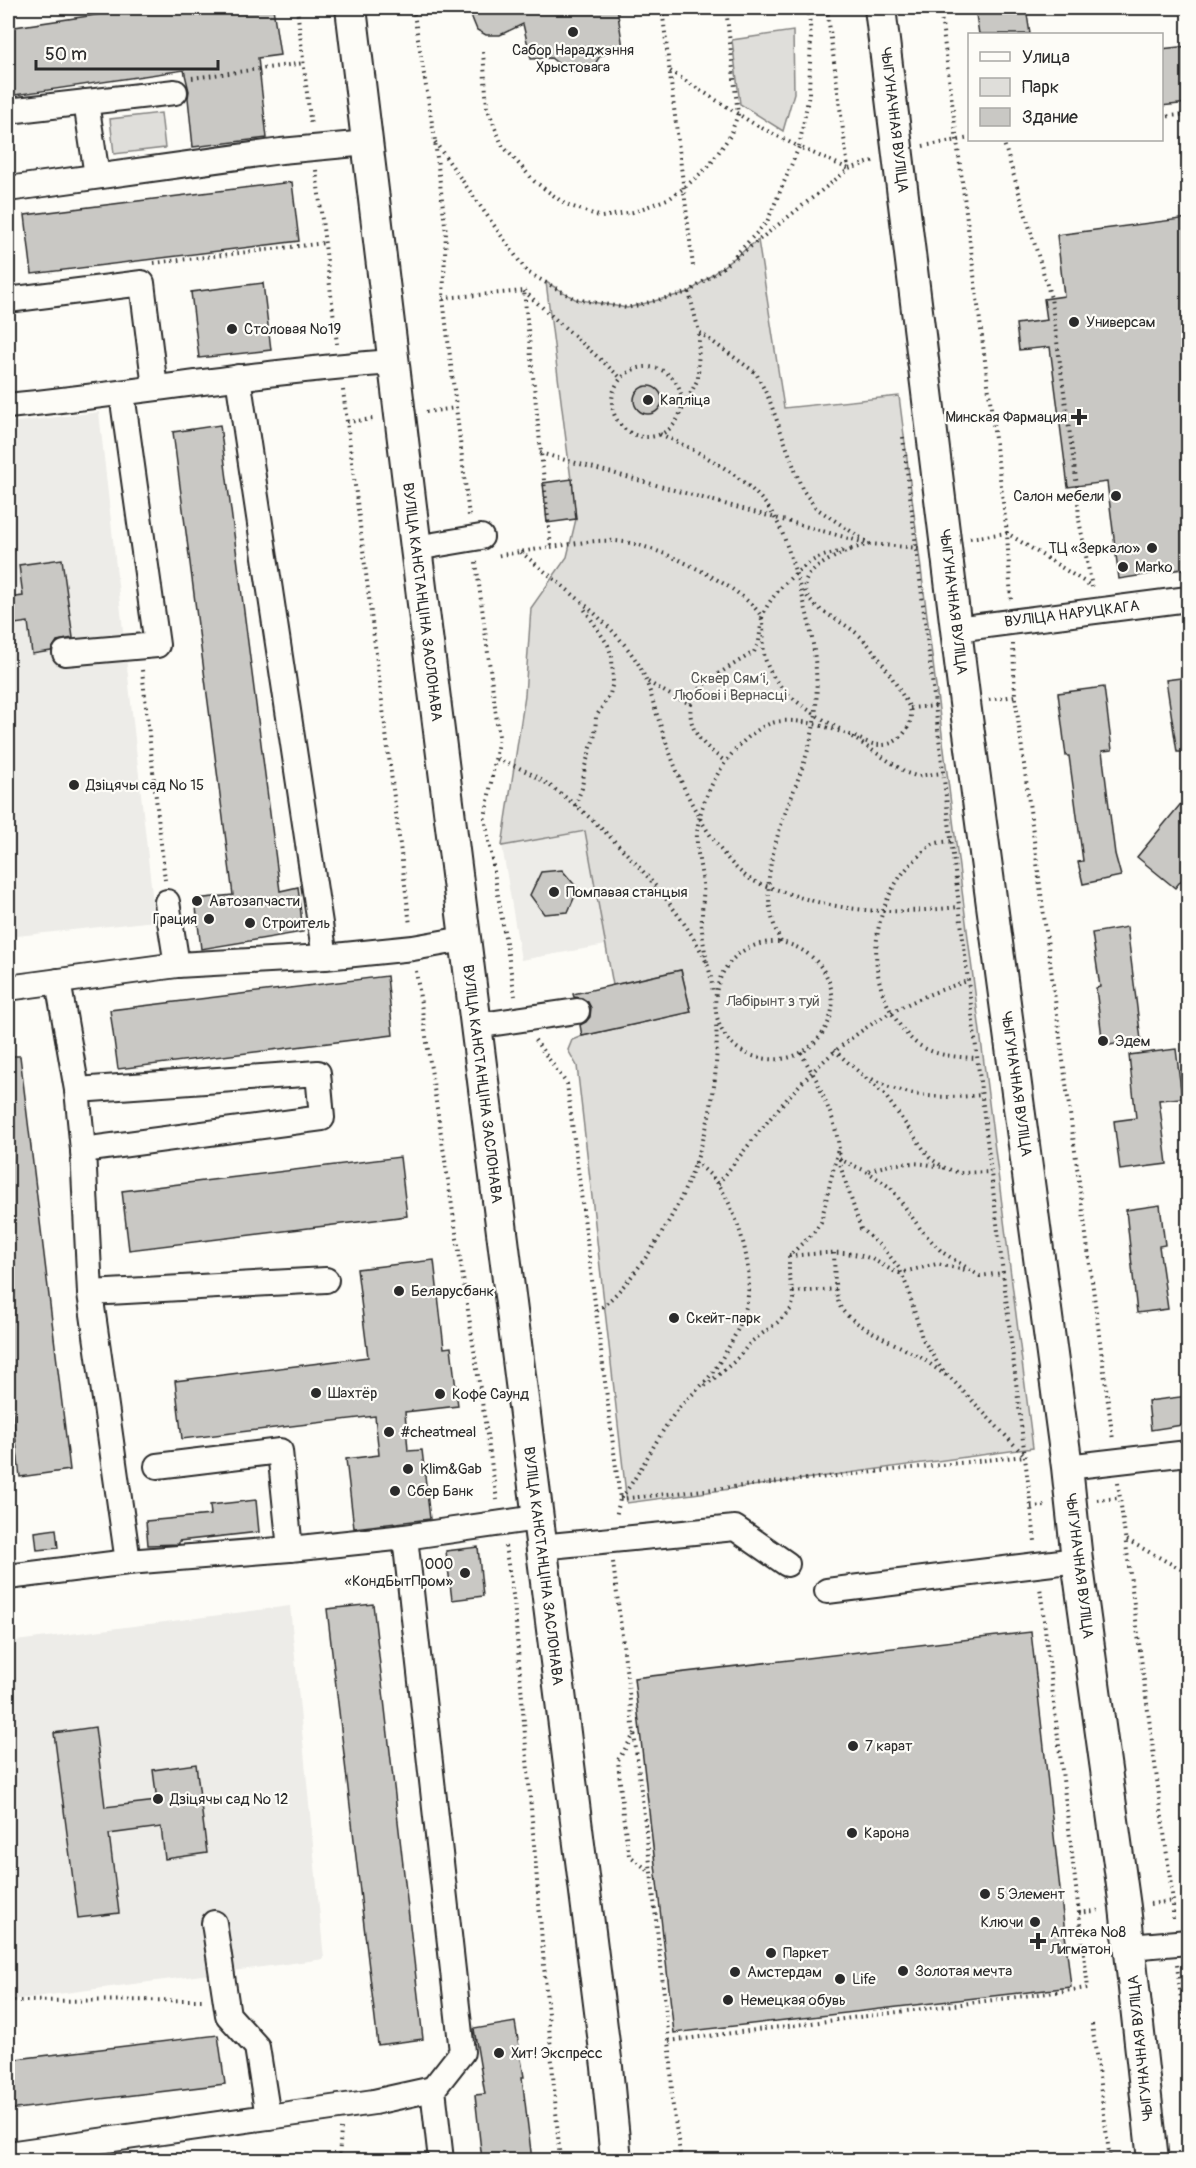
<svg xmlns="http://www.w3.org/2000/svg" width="1196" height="2168" font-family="Pangolin,sans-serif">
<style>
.built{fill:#edece8}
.green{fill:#dfdeda;stroke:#858482;stroke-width:1.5}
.building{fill:#c9c8c4;stroke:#2b2b2b;stroke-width:1.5}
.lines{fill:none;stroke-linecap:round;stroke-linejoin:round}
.minor-casing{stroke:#2b2b2b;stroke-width:28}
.major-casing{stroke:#2b2b2b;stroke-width:34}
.path{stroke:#2b2b2b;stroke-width:4;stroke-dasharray:1.5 4.5;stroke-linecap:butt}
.minor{stroke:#fdfcf7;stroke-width:24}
.major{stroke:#fdfcf7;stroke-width:30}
.poi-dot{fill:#2b2b2b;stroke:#fdfcf7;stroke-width:2}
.labels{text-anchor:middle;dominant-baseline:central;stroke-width:4.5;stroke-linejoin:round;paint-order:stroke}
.poi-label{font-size:15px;fill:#2b2b2b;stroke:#fdfcf7;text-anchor:start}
.street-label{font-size:15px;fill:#2b2b2b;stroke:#fdfcf7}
.park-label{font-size:15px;fill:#585857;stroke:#fdfcf7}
</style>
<rect width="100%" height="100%" fill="#fdfcf7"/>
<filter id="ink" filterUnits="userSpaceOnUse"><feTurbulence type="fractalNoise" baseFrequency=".0167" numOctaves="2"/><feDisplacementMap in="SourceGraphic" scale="12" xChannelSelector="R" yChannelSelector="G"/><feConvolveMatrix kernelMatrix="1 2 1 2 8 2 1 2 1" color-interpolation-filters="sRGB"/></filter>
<g filter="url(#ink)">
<g class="built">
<polygon points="99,412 155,921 8,937 8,423"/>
<polygon points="585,831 606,945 521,960 502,846"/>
<polygon points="290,1606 324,1959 12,2000 8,1957 8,1642"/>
</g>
<g class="green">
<polygon points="793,31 794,93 783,131 740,104 732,40"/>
<polygon points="161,113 165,148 114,154 110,119"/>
<polygon points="758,240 784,408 899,396 1033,1448 627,1503 577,1066 568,1050 572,1040 582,1036 691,1012 681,970 613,985 585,831 502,846 525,695 531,608 567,557 576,519 546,282 575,299 627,308 689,292"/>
</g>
<g class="building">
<polygon points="142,8 273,8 280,55 258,58 267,138 193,147 188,98 189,91 184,70 8,96 8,28"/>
<polygon points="468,8 617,8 623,48 600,56 591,70 579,73 564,68 551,58 531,59 523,24 500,35 486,35 477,30"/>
<polygon points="975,8 1026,8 1030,34 979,34"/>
<polygon points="1188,46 1188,103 1161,106 1161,49"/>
<polygon points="292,182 299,241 32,274 25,215"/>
<polygon points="1188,218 1188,323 1183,324 1188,369 1188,568 1119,579 1107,482 1068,487 1050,347 1019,350 1016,324 1047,320 1044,299 1064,296 1057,235"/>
<polygon points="263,283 271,350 199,358 191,292"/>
<circle cx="648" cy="400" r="14"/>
<polygon points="220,425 280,891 298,887 303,932 201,949 195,899 233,895 173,432"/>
<polygon points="572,479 576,519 547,523 543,483"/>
<polygon points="62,559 73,638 57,641 51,651 32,654 28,622 8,625 8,598 23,596 19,565"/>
<polygon points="1188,677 1188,752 1177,752 1166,680"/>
<polygon points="1104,687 1112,750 1102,751 1115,854 1121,876 1083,884 1078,862 1083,861 1069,756 1066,756 1058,693"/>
<polygon points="1188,795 1188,872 1175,888 1137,857"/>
<polygon points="562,870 578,889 568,912 544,914 530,895 541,872"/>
<polygon points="1127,927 1141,1040 1103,1046 1096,988 1100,987 1092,933"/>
<polygon points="681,970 691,1012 582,1036 580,1025 586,1022 590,1017 591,1008 588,1002 582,998 574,997 573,994"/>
<polygon points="387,976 393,1035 118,1069 110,1010"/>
<polygon points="1176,1049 1182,1098 1159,1100 1167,1164 1120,1170 1114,1121 1136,1118 1129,1055"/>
<polygon points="8,1056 20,1056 70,1470 20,1477 8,1372"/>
<polygon points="400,1157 407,1216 129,1250 122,1191"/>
<polygon points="1160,1205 1165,1245 1159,1246 1168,1309 1137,1313 1126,1210"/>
<polygon points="434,1260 444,1348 451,1347 458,1406 405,1412 408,1451 422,1450 430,1519 354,1528 346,1459 379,1455 375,1416 182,1439 175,1381 368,1357 357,1269"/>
<polygon points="1188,1396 1188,1424 1151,1430 1148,1401"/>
<polygon points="256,1500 259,1532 179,1541 179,1544 148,1545 146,1521 211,1515 210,1505"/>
<polygon points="56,1529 58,1548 37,1550 35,1532"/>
<polygon points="478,1547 483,1596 452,1600 446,1551"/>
<polygon points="373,1604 423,2039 378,2045 327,1609"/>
<polygon points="1031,1632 1071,1987 674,2033 634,1678"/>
<polygon points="95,1727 105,1807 157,1801 153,1770 196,1764 207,1853 165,1859 161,1827 109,1834 119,1913 78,1918 54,1733"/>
<polygon points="515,2022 524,2077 522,2077 532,2160 482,2160 475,2095 485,2094 474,2029"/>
<polygon points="218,2035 225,2084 8,2110 8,2060"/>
</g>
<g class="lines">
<defs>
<g id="minor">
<polyline points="86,102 97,176"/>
<polyline points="8,111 175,92"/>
<polyline points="8,189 281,151 367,143"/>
<polyline points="8,300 142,283 155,388"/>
<polyline points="238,377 325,957"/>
<path d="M 8,406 C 136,393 264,371 393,362"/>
<polyline points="416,548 481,537"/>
<polyline points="956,629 1188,599"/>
<polyline points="65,653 157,645 122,394"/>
<polyline points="167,902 177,965"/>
<polyline points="58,981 77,1090 83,1150 90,1293 128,1562"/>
<polyline points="8,988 177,965 325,957 413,948 464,939"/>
<polyline points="475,1026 577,1011"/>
<polyline points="77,1090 318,1073 322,1118 83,1150"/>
<polyline points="90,1293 326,1280"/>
<polyline points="157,1466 280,1451 290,1549"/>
<polyline points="1067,1467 1188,1453"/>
<polyline points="405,1537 462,2052 433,2089 441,2160"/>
<polyline points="540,1547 735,1528 787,1564"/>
<polyline points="8,1577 128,1562 290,1549 405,1537 537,1518"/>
<polyline points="827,1591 1077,1560"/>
<polyline points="1130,1947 1188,1942"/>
<polyline points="268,2117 374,2102 433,2089"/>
<polyline points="8,2154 268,2117 257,2047 228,2015 214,1923"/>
</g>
<g id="major">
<polyline points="351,8 416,548 607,2067 616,2160"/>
<polyline points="880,8 965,703 1067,1467 1077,1560 1125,1907 1153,2160"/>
</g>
</defs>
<use href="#minor" class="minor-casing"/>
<use href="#major" class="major-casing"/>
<g class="path">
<polyline points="297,8 311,127"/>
<polyline points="413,8 435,141 446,233 443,298 469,516"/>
<polyline points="662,8 693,266"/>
<polyline points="808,8 811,34 809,94 799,147 849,169"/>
<polyline points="827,8 848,168"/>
<polyline points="940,8 1007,533 1011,600"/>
<polyline points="483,52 487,107 502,145 534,181 565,204 602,217 633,212 670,198 684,188 709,166 730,136 738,114 726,8"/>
<polyline points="192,78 304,63"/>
<polyline points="1162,117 1188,114"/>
<polyline points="1003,140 1051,298 1077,486 1079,520 1092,587"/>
<polyline points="435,142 527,272 575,299 627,308 689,292 725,266 767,222 799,147 754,124 670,71"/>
<polyline points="923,146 970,138"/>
<polyline points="316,170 337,344"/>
<polyline points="736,258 849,169 873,161"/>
<polyline points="154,263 325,243"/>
<polyline points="524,291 621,378"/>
<polyline points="689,292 699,332 756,373 769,399 802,489 816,508 870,544 919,548"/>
<polyline points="443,298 524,291 551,547 495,556"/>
<circle cx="647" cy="402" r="35"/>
<polyline points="343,390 410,925"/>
<polyline points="682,410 698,379 699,332"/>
<polyline points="426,412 456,408"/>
<polyline points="347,422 373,419"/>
<path d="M 660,434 C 697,451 736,470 763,501 C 781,521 787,546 795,571 C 813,629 826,689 808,750 C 789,814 748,875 781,942 C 829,952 851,1007 814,1043 C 802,1055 785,1061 768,1059 C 691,1052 701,938 781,942"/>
<polyline points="903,437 1035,1541"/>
<polyline points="540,453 866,543"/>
<polyline points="970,538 1007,533 1091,586"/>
<path d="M 551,547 C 575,544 600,538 624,542 C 658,546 739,585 759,613 C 767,625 761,644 765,658 C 774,693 814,714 843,731"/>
<polyline points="851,549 870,544"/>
<path d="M 521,552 C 560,585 612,621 639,665 C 647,680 651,695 656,712 C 663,733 670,755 679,776 C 691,806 722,862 750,879 C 760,885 773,888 784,892 C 848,914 893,914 959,907"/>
<polyline points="476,562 499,737 485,818 515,996"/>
<path d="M 762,618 C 767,598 798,568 816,559 C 825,555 834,553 843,551"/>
<polyline points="1013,644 1015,696 1113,1440"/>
<polyline points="142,670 165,880"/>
<polyline points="648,682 672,696 691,704 698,691 708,680 754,652 759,641 761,625"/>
<polyline points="989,700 1015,696"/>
<path d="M 691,704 C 687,732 705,747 726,762"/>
<polyline points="910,708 937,706"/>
<polyline points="852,737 907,773 916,776 943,773"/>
<path d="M 497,759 C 511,764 525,770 538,778 C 593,811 684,907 708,966 C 711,975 712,984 713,993"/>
<polyline points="575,806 582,788 585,766 595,735 596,717 610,694 613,682 612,657 608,645 583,607"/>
<path d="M 951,841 C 945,842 938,842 933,844 C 927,847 921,854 916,859 C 873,898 863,970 895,1018 C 901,1027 907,1036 916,1043 C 934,1056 955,1057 977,1058"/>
<path d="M 707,962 C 704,947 701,932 702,916 C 702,906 704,895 703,884 C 701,867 696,852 697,834 C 699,795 733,739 769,724 C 791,715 828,727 850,735 C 859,738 870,745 880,745 C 899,746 915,725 910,708 C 896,684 882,659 863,639 C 850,626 835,620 821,610 C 779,580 828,559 853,549"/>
<polyline points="416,971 497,1500"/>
<polyline points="535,1040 567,1084 620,1499 616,1517"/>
<polyline points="834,1050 884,1094 930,1158 945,1168 960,1173 991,1172"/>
<polyline points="801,1053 817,1081 833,1120 838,1140 841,1168 861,1229 885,1250 899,1268 908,1289 922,1338 940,1367 1024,1455"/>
<path d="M 872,1079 C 907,1098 943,1099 982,1095"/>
<polyline points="839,1159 868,1172 891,1188 922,1231 942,1252 980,1276 1003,1273"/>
<path d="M 869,1171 C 893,1162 916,1161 941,1167"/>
<path d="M 718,1184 C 794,1087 844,1018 968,981"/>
<path d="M 834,1253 C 835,1270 833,1293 841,1308 C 849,1324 903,1347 920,1357 C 929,1363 938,1370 947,1376"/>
<path d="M 789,1256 C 816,1254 844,1249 869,1258 C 880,1262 888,1270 899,1273 L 937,1264 L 965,1270"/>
<polyline points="793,1292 836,1289"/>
<path d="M 597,1311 C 619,1294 635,1273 651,1250 C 697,1182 721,1104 716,1022"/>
<polyline points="705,1386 735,1361 751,1342 778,1322 791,1309 794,1299 789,1274 789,1256 815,1231 821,1222 838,1149"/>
<polyline points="1118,1483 1173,1901 1173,1919"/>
<path d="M 621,1498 C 642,1471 655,1440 675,1413 C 687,1397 704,1386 715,1369 C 727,1351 740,1329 746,1307 C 755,1270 740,1221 721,1188 C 715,1178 705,1170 695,1162"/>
<polyline points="620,1499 1025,1456"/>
<polyline points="1097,1500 1119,1498"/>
<polyline points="1031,1507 1045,1506"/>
<polyline points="1127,1540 1188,1573"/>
<polyline points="505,1546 514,1601 560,2160"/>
<polyline points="613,1562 651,1872 671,2060 672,2100 681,2160"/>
<polyline points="635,1733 618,1760 623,1815 629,1855 650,1872"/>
<polyline points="1150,1904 1173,1901"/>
<polyline points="1079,1913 1101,1910"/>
<polyline points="1177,1965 1188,2057"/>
<polyline points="8,2001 203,2000"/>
<polyline points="1092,2024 1110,2160"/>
<polyline points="669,2041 1088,1988 1040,1587"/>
<polyline points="339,2160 341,2129"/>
</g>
<use href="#minor" class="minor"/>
<use href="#major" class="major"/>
</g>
</g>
<g class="poi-dot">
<circle cx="573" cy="32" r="6"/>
<circle cx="1074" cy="322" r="6"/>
<circle cx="232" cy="329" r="6"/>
<circle cx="648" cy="400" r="6"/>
<path d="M1076 408h6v6h6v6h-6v6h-6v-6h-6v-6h6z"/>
<circle cx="1116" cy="496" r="6"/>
<circle cx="1152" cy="548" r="6"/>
<circle cx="1123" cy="567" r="6"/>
<circle cx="74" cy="785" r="6"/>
<circle cx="554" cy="892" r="6"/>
<circle cx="197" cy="901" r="6"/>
<circle cx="209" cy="919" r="6"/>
<circle cx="250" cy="923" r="6"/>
<circle cx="1103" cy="1041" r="6"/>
<circle cx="399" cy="1291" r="6"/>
<circle cx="674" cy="1318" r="6"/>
<circle cx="316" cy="1393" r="6"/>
<circle cx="440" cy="1394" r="6"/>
<circle cx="389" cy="1432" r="6"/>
<circle cx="408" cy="1469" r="6"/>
<circle cx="395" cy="1491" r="6"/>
<circle cx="465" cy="1573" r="6"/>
<circle cx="853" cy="1746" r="6"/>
<circle cx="158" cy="1799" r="6"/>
<circle cx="852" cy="1833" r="6"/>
<circle cx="985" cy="1894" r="6"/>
<circle cx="1035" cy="1922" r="6"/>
<path d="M1035 1932h6v6h6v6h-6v6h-6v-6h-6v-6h6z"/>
<circle cx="771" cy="1953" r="6"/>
<circle cx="903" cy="1971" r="6"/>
<circle cx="735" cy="1972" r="6"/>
<circle cx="840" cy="1979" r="6"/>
<circle cx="728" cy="2000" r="6"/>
<circle cx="499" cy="2053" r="6"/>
</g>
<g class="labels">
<g class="poi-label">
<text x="573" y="50" text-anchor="middle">Сабор Нараджэння<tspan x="573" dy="17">Хрыстовага</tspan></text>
<text x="1086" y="322">Универсам</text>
<text x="244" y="329">Столовая №19</text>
<text x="660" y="400">Капліца</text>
<text x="1067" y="417" text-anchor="end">Минская Фармация</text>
<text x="1104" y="496" text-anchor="end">Салон мебели</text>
<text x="1140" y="548" text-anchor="end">ТЦ «Зеркало»</text>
<text x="1135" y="567">Marko</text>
<text x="86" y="785">Дзіцячы сад № 15</text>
<text x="566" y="892">Помпавая станцыя</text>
<text x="209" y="901">Автозапчасти</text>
<text x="197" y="919" text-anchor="end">Грация</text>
<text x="262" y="923">Строитель</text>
<text x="1115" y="1041">Эдем</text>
<text x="411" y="1291">Беларусбанк</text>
<text x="686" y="1318">Скейт-парк</text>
<text x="328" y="1393">Шахтёр</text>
<text x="452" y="1394">Кофе Саунд</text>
<text x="401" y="1432">#cheatmeal</text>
<text x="420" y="1469">Klim&amp;Gab</text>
<text x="407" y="1491">Сбер Банк</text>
<text x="453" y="1564" text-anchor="end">ООО<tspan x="453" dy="17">«КондБытПром»</tspan></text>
<text x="865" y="1746">7 карат</text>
<text x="170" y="1799">Дзіцячы сад № 12</text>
<text x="864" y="1833">Карона</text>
<text x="997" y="1894">5 Элемент</text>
<text x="1023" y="1922" text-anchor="end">Ключи</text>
<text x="1050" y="1932">Аптека №8<tspan x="1050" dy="17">Лигматон</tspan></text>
<text x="783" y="1953">Паркет</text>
<text x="915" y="1971">Золотая мечта</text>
<text x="747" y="1972">Амстердам</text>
<text x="852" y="1979">Life</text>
<text x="740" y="2000">Немецкая обувь</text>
<text x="511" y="2053">Хит! Экспресс</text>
</g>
<g class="street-label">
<text transform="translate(894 120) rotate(83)">ЧЫГУНАЧНАЯ ВУЛІЦА</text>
<text transform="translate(422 602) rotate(83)">ВУЛІЦА КАНСТАНЦІНА ЗАСЛОНАВА</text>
<text transform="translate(953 602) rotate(83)">ЧЫГУНАЧНАЯ ВУЛІЦА</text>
<text transform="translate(1072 614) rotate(-7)">ВУЛІЦА НАРУЦКАГА</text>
<text transform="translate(482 1084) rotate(83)">ВУЛІЦА КАНСТАНЦІНА ЗАСЛОНАВА</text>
<text transform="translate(1016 1084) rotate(82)">ЧЫГУНАЧНАЯ ВУЛІЦА</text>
<text transform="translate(543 1566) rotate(83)">ВУЛІЦА КАНСТАНЦІНА ЗАСЛОНАВА</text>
<text transform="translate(1079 1566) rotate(83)">ЧЫГУНАЧНАЯ ВУЛІЦА</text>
<text transform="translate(1141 2048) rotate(-96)">ЧЫГУНАЧНАЯ ВУЛІЦА</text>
</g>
<g class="park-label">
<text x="730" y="678">Сквер Сямʼі,<tspan x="730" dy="17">Любові і Вернасці</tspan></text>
<text x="773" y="1001">Лабірынт з туй</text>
</g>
</g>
<rect width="1196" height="2168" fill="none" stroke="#fdfcf7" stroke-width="30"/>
<rect x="15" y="15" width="1166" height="2138" fill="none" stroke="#2b2b2b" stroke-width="2" filter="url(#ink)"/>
<rect x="968" y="33" width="195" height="108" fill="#fdfcf7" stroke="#a9a8a5" stroke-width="1.5"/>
<rect x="980" y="52" width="30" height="9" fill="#fdfcf7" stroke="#a9a8a5" stroke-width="1.5"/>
<text x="1022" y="63" font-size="18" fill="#2b2b2b">Улица</text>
<rect x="980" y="78" width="30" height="18" fill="#dfdeda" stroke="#a9a8a5" stroke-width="1.5"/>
<text x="1022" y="93" font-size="18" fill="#2b2b2b">Парк</text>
<rect x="980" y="108" width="30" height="18" fill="#c9c8c4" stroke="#a9a8a5" stroke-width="1.5"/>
<text x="1022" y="123" font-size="18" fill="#2b2b2b">Здание</text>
<path d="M36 60v9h182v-9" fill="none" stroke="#2b2b2b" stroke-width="3"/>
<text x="45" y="60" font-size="18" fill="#2b2b2b" stroke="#fdfcf7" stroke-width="4.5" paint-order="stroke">50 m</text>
</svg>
